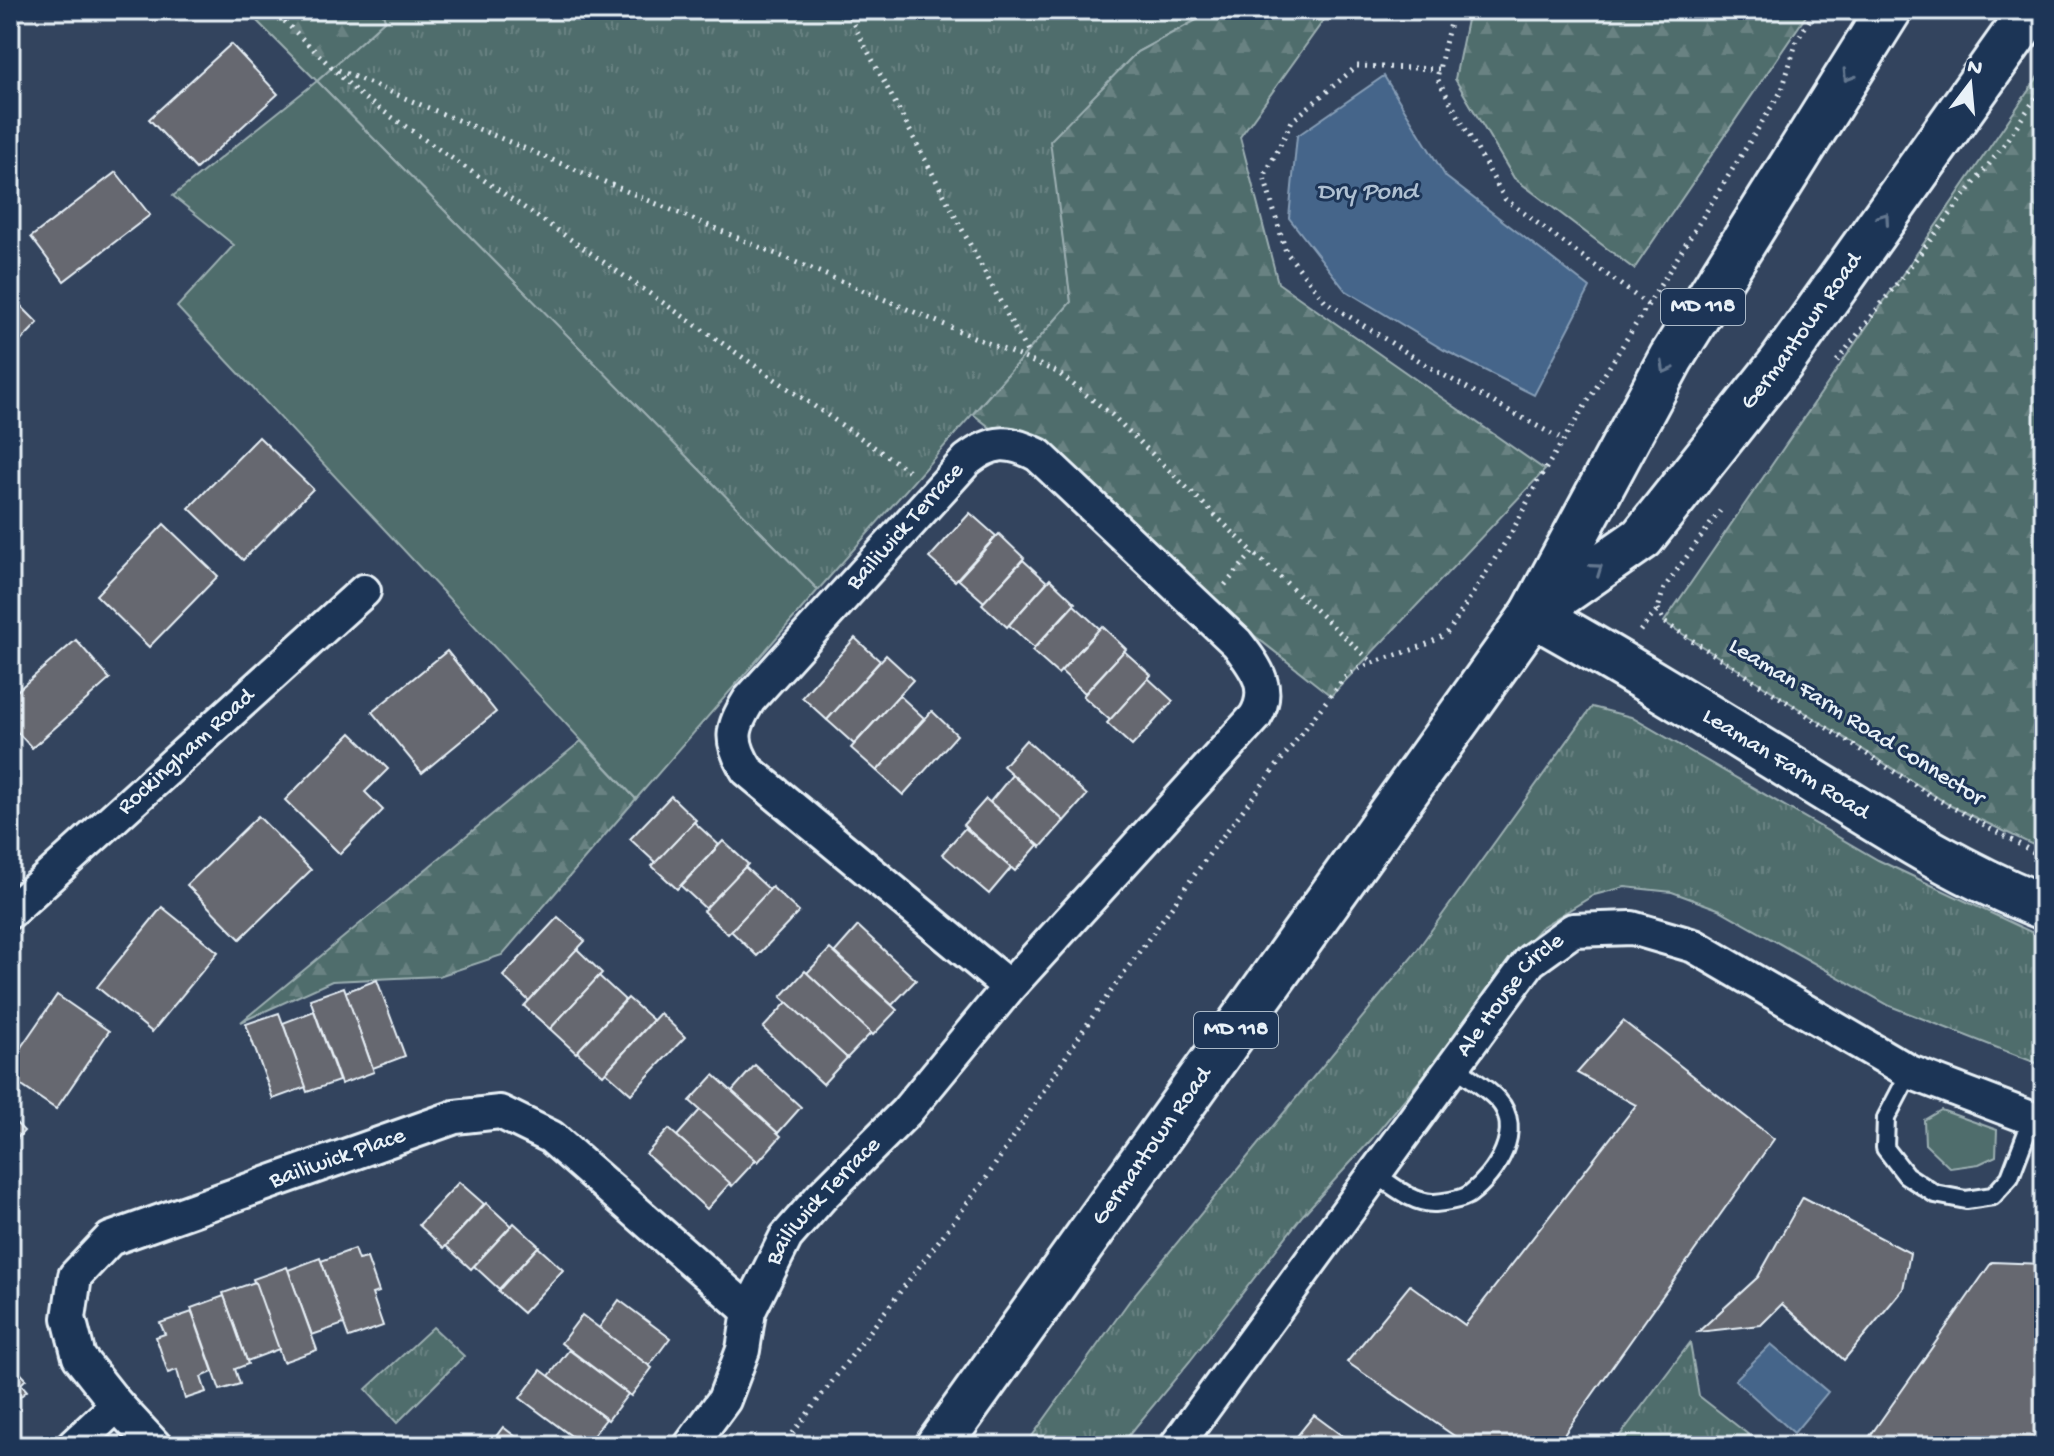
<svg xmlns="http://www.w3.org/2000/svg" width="2054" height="1456" font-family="'Gochi Hand',sans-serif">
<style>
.grass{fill:url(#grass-tufts);stroke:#9cafb2;stroke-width:2}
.forest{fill:url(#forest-firs);stroke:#9cafb2;stroke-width:2}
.garden{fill:#506d6c;stroke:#9cafb2;stroke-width:2}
.water{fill:#44658a;stroke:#869db6;stroke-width:2}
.building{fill:#666770;stroke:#e8f1f8;stroke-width:2}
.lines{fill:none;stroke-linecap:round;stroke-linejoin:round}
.lane-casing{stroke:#e8f1f8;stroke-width:22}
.street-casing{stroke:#e8f1f8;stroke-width:38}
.secondary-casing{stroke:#e8f1f8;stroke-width:50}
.primary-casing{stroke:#e8f1f8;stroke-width:50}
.path{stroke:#e8f1f8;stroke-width:5;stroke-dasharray:2 6;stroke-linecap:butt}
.lane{stroke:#1d3557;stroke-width:16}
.street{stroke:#1d3557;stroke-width:32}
.secondary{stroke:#1d3557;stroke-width:44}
.primary{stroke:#1d3557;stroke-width:44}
.oneway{stroke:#64778f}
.labels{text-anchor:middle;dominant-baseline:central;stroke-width:6;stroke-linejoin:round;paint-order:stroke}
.shield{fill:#1d3557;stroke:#abb9c8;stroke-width:2}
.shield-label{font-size:22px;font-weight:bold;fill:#e8f1f8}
.street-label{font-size:24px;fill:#e8f1f8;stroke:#1d3557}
.water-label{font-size:26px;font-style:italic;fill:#afc0d2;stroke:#1d3557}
</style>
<defs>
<pattern id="grass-tufts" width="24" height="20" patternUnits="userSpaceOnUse" patternTransform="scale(2)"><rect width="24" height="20" fill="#506d6c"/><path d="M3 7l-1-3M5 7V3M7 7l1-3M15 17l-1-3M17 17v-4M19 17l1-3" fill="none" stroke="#698282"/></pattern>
<pattern id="forest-firs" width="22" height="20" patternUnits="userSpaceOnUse" patternTransform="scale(2)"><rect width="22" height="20" fill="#506d6c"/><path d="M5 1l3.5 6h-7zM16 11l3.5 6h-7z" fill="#698282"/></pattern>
</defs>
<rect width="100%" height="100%" fill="#33445e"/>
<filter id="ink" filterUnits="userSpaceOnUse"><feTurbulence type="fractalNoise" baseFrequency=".0125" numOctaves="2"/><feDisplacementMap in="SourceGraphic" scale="16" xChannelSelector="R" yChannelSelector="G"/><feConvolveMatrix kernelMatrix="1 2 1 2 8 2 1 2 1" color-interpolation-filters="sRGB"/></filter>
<g filter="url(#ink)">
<g class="grass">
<polygon points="382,10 1215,10 1137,52 1051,141 1071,302 818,590 317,81 385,20"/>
<polygon points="1592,707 1631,717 1878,860 2044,938 2044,1066 1890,1006 1718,909 1672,892 1625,887 1594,895 1540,928 1498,976 1472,1017 1371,1140 1302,1216 1190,1361 1120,1446 1025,1446 1130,1300 1412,957"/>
<polygon points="433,1327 464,1356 397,1423 366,1389"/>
<polygon points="1690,1343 1699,1396 1763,1446 1612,1446"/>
</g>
<g class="forest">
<polygon points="246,10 382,10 385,20 317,81"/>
<polygon points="1215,10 1331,10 1240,137 1278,283 1545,470 1331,696 973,414 1071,302 1050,141 1137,52"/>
<polygon points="1469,10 1810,10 1634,269 1514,178 1455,79"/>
<polygon points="2044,68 2044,850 1951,806 1664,622"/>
<polygon points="581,741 636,799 502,955 439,976 332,981 241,1022"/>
</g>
<g class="garden">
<polygon points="317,81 818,590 636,799 177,307 234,245 173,196"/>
<polygon points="1941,1110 1997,1130 1996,1156 1979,1164 1950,1168 1925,1144 1924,1120"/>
</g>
<g class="water">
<polygon points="1384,76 1446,177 1590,288 1534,395 1444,350 1345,290 1289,218 1297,136"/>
<polygon points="1771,1344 1828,1392 1794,1433 1735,1380"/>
</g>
<g class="building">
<polygon points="231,44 278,94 196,169 149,119"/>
<polygon points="116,172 150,215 64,281 31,237"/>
<polygon points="10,295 38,323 10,352"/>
<polygon points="259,437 313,489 243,560 189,508"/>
<polygon points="970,513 996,536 955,581 929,558"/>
<polygon points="164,524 218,576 149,647 96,595"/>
<polygon points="999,534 1024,558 984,602 958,579"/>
<polygon points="1023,560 1047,582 1007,627 982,604"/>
<polygon points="1050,579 1075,603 1034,648 1009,625"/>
<polygon points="1074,605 1100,629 1058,674 1032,651"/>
<polygon points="1102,626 1126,649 1085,693 1061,671"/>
<polygon points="855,638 880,661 827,720 802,697"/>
<polygon points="76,640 110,679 32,748 10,724 10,697"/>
<polygon points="447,651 496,712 422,773 372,712"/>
<polygon points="1124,651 1151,675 1110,720 1083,696"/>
<polygon points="886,655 913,680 854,744 827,720"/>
<polygon points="1148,678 1173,701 1132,746 1107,723"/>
<polygon points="899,695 924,718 877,771 851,748"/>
<polygon points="932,711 957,735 903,795 877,771"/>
<polygon points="351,733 388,769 365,792 383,810 340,854 285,800"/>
<polygon points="1026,740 1087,795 1064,821 1003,766"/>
<polygon points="1012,775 1064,821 1041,847 990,802"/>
<polygon points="671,796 696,820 656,863 630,839"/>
<polygon points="986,799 1038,845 1015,871 963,825"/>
<polygon points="258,816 311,870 240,939 187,885"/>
<polygon points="694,822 719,845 677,889 652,866"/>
<polygon points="965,828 1011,868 989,894 942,854"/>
<polygon points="723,841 748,864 706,909 681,886"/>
<polygon points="745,867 770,890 728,934 703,911"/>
<polygon points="772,887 799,912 757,956 731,931"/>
<polygon points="162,907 218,952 152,1032 97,987"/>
<polygon points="558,917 585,941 529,1001 503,976"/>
<polygon points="858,926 916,980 892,1005 835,952"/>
<polygon points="577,949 602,973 550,1029 524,1006"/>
<polygon points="830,949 897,1010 873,1035 807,973"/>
<polygon points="805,971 871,1033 847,1058 781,997"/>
<polygon points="599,976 625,1000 576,1053 550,1029"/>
<polygon points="377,980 405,1056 373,1068 345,992"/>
<polygon points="344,987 374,1072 341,1084 310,999"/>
<polygon points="57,995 109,1031 56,1109 10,1078 10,1063"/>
<polygon points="628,998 653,1020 603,1075 577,1052"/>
<polygon points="787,1002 847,1058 823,1084 763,1028"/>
<polygon points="314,1011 339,1081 307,1092 283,1023"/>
<polygon points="279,1013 306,1087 273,1099 246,1024"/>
<polygon points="660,1013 685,1037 631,1094 606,1072"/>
<polygon points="1623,1021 1774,1139 1556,1446 1469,1446 1347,1362 1410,1285 1465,1325 1636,1105 1577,1073"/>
<polygon points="755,1065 801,1107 778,1133 732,1091"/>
<polygon points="714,1075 781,1136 758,1162 690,1101"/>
<polygon points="700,1110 756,1160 732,1186 677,1136"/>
<polygon points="10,1117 24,1131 10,1146"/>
<polygon points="669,1129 730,1183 707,1209 646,1154"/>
<polygon points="459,1182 484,1204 444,1248 419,1225"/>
<polygon points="1803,1197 1910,1253 1903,1289 1844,1360 1782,1304 1761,1325 1698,1332 1758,1277"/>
<polygon points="486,1203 511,1226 471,1269 446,1246"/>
<polygon points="514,1223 539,1246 499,1289 474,1266"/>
<polygon points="538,1247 563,1270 523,1313 498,1291"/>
<polygon points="354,1249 358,1260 367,1258 379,1292 372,1294 383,1326 349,1338 321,1261"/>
<polygon points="320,1258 344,1324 312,1335 288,1270"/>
<polygon points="1992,1262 2044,1264 2044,1446 1863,1446"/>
<polygon points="287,1267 317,1350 283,1362 253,1279"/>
<polygon points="255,1282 279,1349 247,1361 223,1293"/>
<polygon points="224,1296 248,1364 235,1369 240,1384 220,1390 191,1308"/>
<polygon points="619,1300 670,1338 649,1366 599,1328"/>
<polygon points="192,1312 213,1372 201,1377 206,1392 185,1399 177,1370 168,1373 156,1337 165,1334 160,1323"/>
<polygon points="582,1315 652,1368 631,1396 561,1343"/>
<polygon points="569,1350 628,1394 608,1420 549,1376"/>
<polygon points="10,1362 26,1379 21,1384 27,1391 10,1405"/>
<polygon points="541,1370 606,1419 585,1446 520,1398"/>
<polygon points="1314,1415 1356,1446 1289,1446"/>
<polygon points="503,1427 528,1446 489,1446"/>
</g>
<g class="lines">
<defs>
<g id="lane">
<polyline points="1910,1072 1886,1118 1885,1148 1906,1175 1935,1194 1966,1200 1993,1196 2010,1177 2032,1119"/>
<path d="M 1375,1174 C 1392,1185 1413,1204 1435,1203 C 1444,1202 1462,1200 1470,1194 C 1496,1174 1525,1130 1498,1100 C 1486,1087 1468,1077 1454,1066"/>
</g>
<g id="street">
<path id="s1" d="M 10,912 L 364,591"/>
<polyline points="73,1446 117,1405"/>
<path id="s2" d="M 155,1446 L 117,1405 L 79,1357 L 69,1318 L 75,1276 L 110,1239 L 455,1117 L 500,1112 L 551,1137 L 749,1311"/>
<path id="s3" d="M 690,1446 L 724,1400 L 743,1350 L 749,1311 L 786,1237 L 822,1196 L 906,1112 L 1009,987 L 1255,717 C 1273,688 1255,667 1237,643 L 1038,455 C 1009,440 993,440 967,460 L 749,700 C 731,729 729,741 747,770 L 1009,987"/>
<path id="s4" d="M 1176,1446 L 1530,961 L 1573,930 L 1632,928 L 1694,946 L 1910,1072 L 2044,1123"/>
</g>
<g id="secondary">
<path id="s5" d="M 1533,614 C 1627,666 1718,723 1809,779 C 1885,826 1961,875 2044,907"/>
</g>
<g id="primary">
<path id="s6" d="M 1541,608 L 1642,538 L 1781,363 L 2032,10"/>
<path id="s7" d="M 938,1446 L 1533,614 L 1671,358 L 1889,10"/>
</g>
</defs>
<use href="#lane" class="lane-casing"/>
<use href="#street" class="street-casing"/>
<use href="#secondary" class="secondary-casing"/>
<use href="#primary" class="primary-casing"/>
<g class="path">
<polyline points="273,10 361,96 909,471"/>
<polyline points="846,10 1027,352"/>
<polyline points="1453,10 1437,78 1505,199 1648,305"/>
<polyline points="331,67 1057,372 1112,415 1253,552"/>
<polyline points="1439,69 1357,66 1292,121 1264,177 1286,252 1326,302 1436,371 1563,440"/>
<polyline points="1837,361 2000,150 2044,86"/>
<polyline points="1225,585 1253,552 1373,663"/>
<polyline points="1658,609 1664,622 1930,795 2044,858"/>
<polyline points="1640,631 1658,609 1664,588 1720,511"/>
<path d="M 783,1446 L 985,1180 L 1086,1026 L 1213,849 L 1344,678 C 1375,655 1419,655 1449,631 L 1513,530 L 1538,481 L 1782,90 L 1797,40 L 1816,10"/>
</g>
<use href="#lane" class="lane"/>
<use href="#street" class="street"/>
<use href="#secondary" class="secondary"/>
<use href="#primary" class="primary"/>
</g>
<defs><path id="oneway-chevron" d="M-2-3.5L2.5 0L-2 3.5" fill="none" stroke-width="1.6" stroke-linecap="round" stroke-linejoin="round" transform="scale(2)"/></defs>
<g class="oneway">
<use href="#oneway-chevron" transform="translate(1848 76) rotate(122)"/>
<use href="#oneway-chevron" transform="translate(1884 218) rotate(-55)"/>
<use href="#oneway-chevron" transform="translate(1666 368) rotate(119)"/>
<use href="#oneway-chevron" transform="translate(1597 569) rotate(-35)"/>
</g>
</g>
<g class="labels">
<g class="shield">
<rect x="1661" y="289" width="84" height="36" rx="6"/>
<rect x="1194" y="1012" width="84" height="36" rx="6"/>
</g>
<g class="shield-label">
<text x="1703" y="307">MD 118</text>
<text x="1236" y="1030">MD 118</text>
</g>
<g class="street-label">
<text stroke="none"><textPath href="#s6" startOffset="384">Germantown Road</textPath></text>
<text transform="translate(906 527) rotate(-48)">Bailiwick Terrace</text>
<text transform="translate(1856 723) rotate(32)">Leaman Farm Road Connector</text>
<text stroke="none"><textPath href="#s1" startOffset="238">Rockingham Road</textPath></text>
<text stroke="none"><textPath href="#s5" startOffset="294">Leaman Farm Road</textPath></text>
<text stroke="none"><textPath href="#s4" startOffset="562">Ale House Circle</textPath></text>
<text stroke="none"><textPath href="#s7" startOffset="368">Germantown Road</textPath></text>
<text stroke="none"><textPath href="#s2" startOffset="492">Bailiwick Place</textPath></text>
<text stroke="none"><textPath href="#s3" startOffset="284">Bailiwick Terrace</textPath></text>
</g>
<g class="water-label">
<text x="1367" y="193">Dry Pond</text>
</g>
</g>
<rect width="2054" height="1456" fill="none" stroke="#1d3557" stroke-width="40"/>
<rect x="20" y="20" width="2014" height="1416" fill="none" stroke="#e8f1f8" stroke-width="3" filter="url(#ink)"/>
<g transform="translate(1970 84) rotate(16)" stroke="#1d3557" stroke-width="6" paint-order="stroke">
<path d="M0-6L14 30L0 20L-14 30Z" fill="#e8f1f8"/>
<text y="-12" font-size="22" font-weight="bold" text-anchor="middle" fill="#e8f1f8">N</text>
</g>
</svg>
